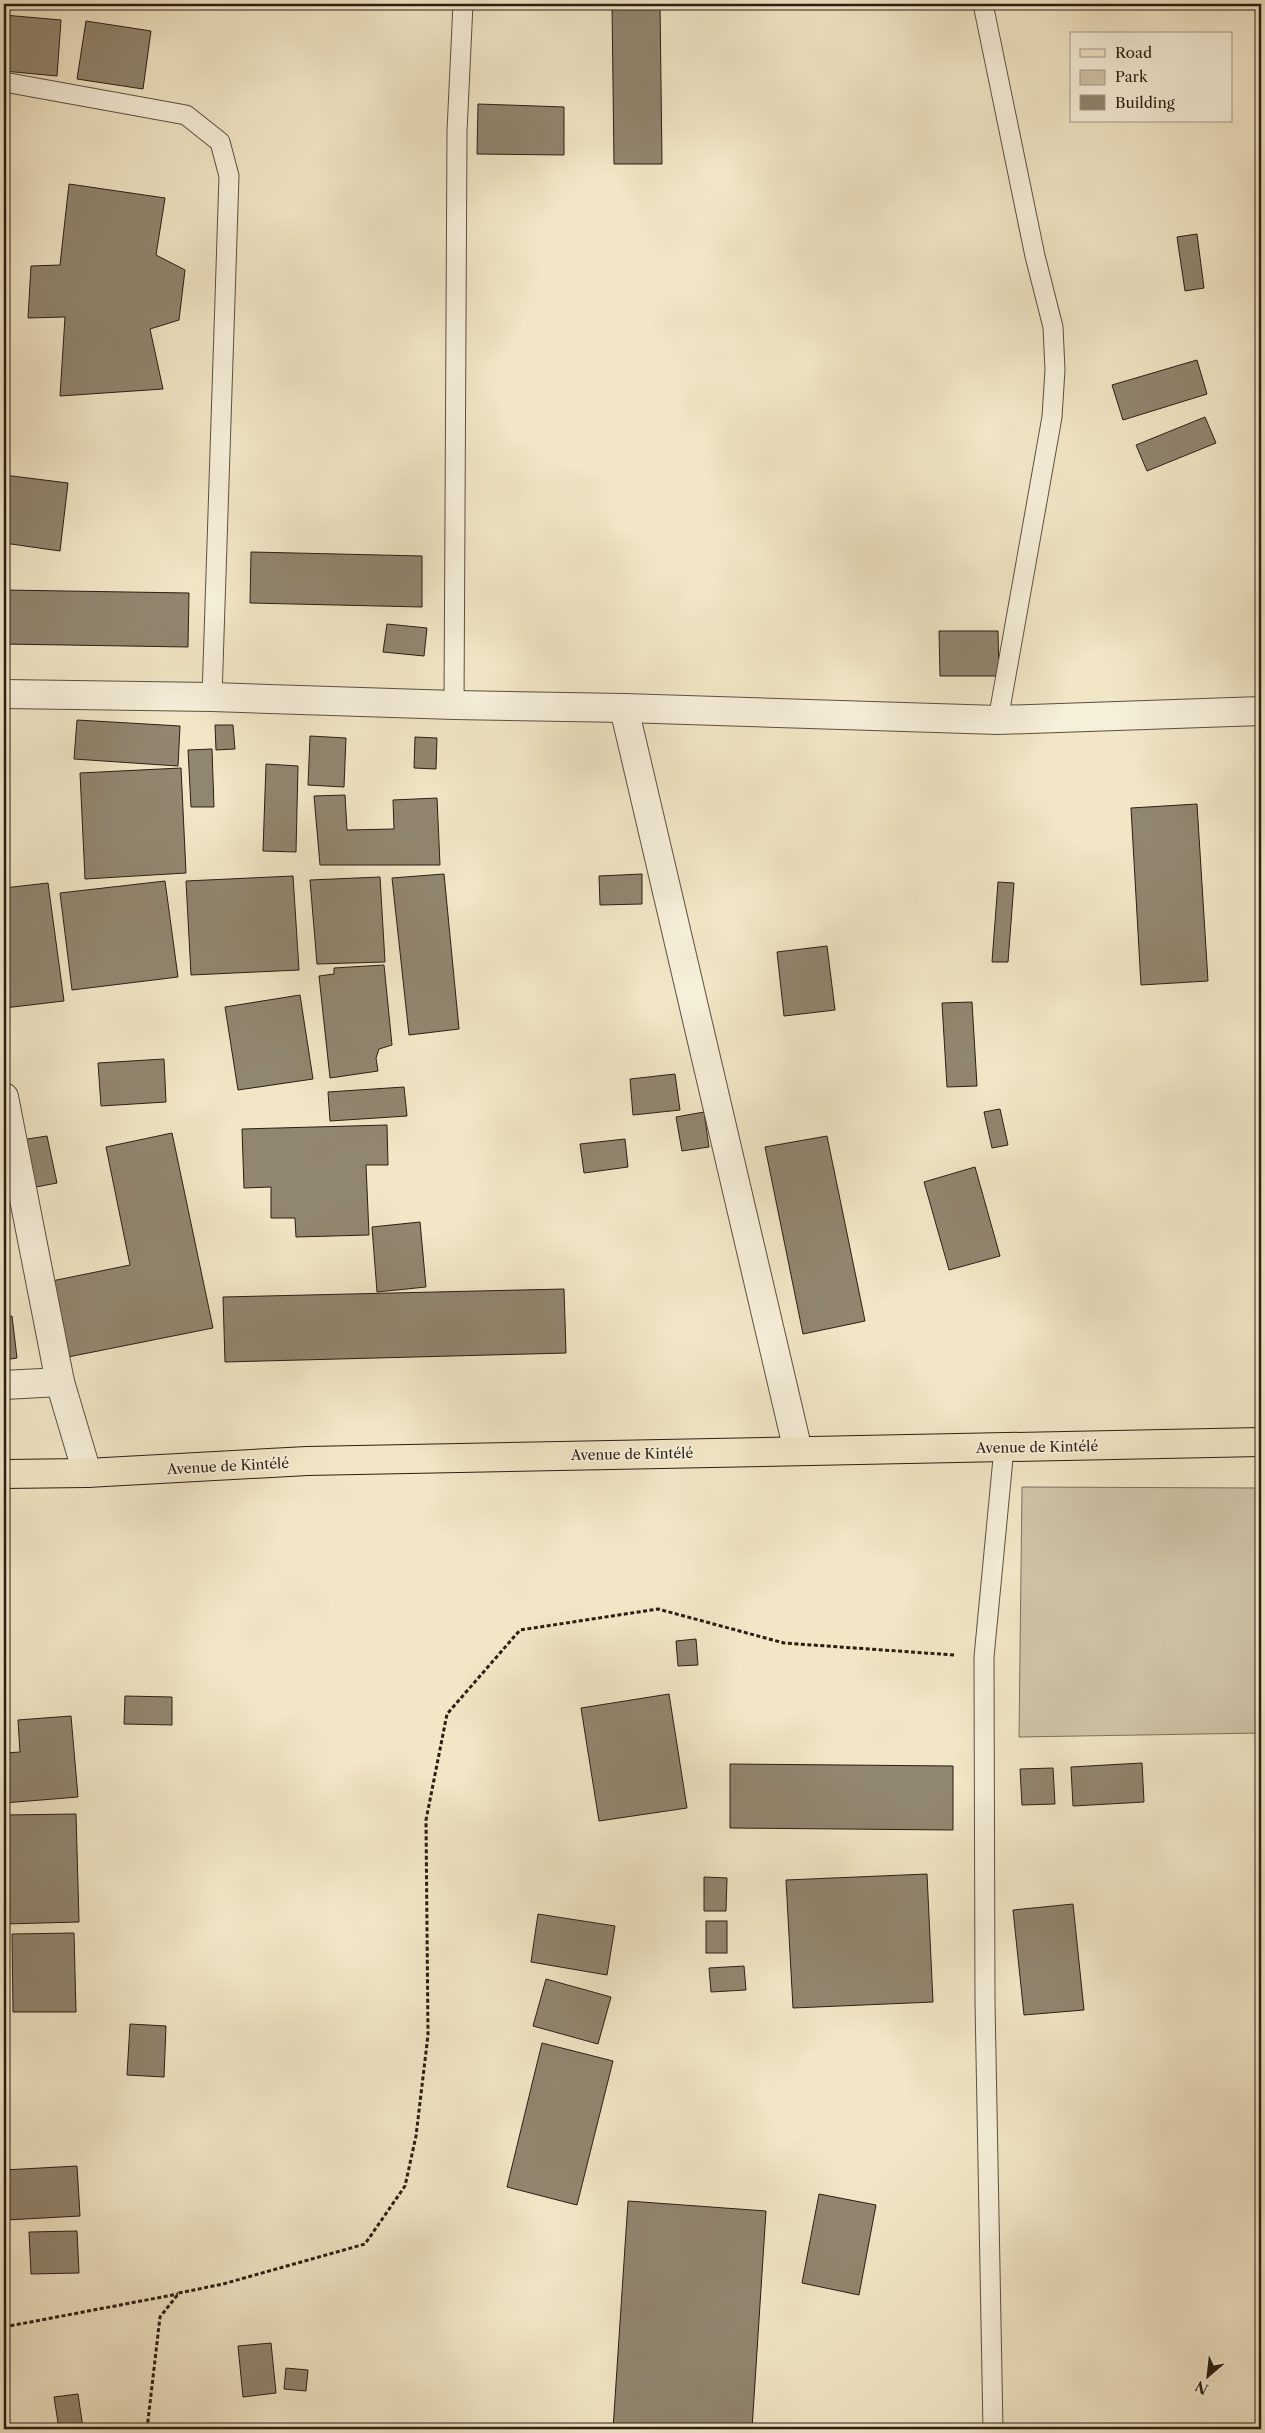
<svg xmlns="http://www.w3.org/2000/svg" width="1265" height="2433" font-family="'Libre Caslon Text',serif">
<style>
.green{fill:#cfc4a8;stroke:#7c715e}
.building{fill:#918670;stroke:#2a1e13}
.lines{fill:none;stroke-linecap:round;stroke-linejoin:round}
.service-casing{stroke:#5c5040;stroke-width:21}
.minor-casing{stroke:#5c5040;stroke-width:30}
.primary-casing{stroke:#2a1e13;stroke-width:30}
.path{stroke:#2a1e13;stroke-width:3;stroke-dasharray:4 2.5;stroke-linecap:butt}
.service{stroke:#f6efda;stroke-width:19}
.minor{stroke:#f6efda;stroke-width:28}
.primary{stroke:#f1e6c6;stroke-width:28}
.labels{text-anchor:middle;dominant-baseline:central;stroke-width:4;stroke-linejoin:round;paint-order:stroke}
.street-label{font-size:14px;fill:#2a1e13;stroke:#f6efda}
</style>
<rect width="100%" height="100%" fill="#f1e6c6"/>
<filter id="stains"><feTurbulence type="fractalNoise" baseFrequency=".004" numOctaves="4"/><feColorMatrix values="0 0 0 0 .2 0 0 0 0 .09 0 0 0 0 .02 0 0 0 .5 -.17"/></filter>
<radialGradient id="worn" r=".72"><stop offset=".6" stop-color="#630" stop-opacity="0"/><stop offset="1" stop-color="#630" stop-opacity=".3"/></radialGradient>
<polygon class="green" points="1022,1487 1261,1488 1261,1733 1019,1737"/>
<g class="building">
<polygon points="612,4 660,4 662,164 614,164"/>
<polygon points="4,15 61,20 57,76 4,71"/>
<polygon points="86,21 151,31 143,89 77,79"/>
<polygon points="478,104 564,107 564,155 477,154"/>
<polygon points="69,184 165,198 156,255 185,270 179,320 150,329 163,389 60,396 65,317 28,318 31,266 60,265"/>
<polygon points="1197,234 1204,288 1185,291 1177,237"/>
<polygon points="1197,360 1207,394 1123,420 1112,385"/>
<polygon points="1205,417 1216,443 1147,471 1136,445"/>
<polygon points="4,475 68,483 60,551 4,543"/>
<polygon points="251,552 422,556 422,607 250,603"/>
<polygon points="4,590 189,593 188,647 4,644"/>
<polygon points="387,624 427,628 424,656 383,652"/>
<polygon points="939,631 998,631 999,676 940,676"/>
<polygon points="77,720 180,726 178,766 74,759"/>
<polygon points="215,725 233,725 235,749 216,750"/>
<polygon points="310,736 346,738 344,787 308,785"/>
<polygon points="415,737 437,738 436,769 414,768"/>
<polygon points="212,749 214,807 191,807 188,750"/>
<polygon points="266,764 298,766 296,852 263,851"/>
<polygon points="181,768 186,873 85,879 80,773"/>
<polygon points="345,795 347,830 394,829 393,800 437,798 440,865 320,865 314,796"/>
<polygon points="1197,804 1208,981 1141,985 1131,808"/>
<polygon points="444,874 459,1029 409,1035 392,878"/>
<polygon points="642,874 642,904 600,905 599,876"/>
<polygon points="293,876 299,970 191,975 186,881"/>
<polygon points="380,877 385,962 317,964 310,880"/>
<polygon points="165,881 178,977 72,990 60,893"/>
<polygon points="998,882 1014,883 1008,962 992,962"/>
<polygon points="48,883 64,1001 4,1008 4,888"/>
<polygon points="827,946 835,1010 784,1016 777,952"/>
<polygon points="384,965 392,1045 379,1049 376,1058 378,1071 330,1078 319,976 334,974 334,968"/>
<polygon points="300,995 313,1079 238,1090 225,1007"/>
<polygon points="972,1002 977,1086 947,1087 942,1003"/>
<polygon points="164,1059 166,1102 101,1106 98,1063"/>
<polygon points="675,1074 680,1110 633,1115 630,1079"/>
<polygon points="404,1087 407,1116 330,1121 328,1092"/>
<polygon points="1000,1109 1008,1145 992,1148 984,1112"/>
<polygon points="704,1112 709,1147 682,1151 676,1117"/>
<polygon points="387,1125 388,1165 366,1165 369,1235 296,1237 295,1218 271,1218 271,1187 244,1188 242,1129"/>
<polygon points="172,1133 213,1328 63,1358 47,1282 130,1265 106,1147"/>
<polygon points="47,1136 57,1183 31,1188 21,1140"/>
<polygon points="827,1136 865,1321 803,1334 765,1147"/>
<polygon points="625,1139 628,1167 584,1173 580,1144"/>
<polygon points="975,1167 1000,1256 949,1270 924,1182"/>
<polygon points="420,1222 426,1287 377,1292 372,1227"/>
<polygon points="564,1289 566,1353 225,1362 223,1297"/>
<polygon points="12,1316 17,1358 4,1360 4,1317"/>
<polygon points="696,1639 698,1665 678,1666 676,1641"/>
<polygon points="669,1694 687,1808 599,1821 581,1708"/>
<polygon points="125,1696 172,1697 172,1725 124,1724"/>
<polygon points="71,1716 78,1797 4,1803 4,1753 20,1752 18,1720"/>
<polygon points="1142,1763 1144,1802 1073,1806 1071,1767"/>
<polygon points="730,1764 953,1766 953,1830 730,1828"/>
<polygon points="1053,1768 1055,1804 1022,1805 1020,1769"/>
<polygon points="76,1814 79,1922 4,1924 4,1815"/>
<polygon points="927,1874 933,2002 793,2008 786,1880"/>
<polygon points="704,1877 727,1878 726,1911 704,1911"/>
<polygon points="1073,1904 1084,2010 1024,2015 1013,1910"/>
<polygon points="538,1914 615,1926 607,1975 531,1962"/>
<rect x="706" y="1921" width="21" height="32"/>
<polygon points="74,1933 76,2012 13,2012 12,1934"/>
<polygon points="744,1966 746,1990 711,1992 709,1968"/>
<polygon points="546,1979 611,1997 598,2044 533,2026"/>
<polygon points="130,2024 166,2026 164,2077 127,2075"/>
<polygon points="542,2043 613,2061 577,2205 507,2187"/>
<polygon points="77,2166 80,2216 6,2220 4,2170"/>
<polygon points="819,2194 876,2205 859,2295 802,2283"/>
<polygon points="628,2201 766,2211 752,2429 613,2429"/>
<polygon points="77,2231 79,2273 31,2274 29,2232"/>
<polygon points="271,2343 276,2393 243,2397 238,2346"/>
<polygon points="286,2368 308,2370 306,2391 284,2389"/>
<polygon points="78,2394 83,2428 59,2429 54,2397"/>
</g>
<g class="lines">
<defs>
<g id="service">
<polyline points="983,4 1035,256 1053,327 1055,370 1052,417 998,720"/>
<polyline points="4,82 186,115 220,142 229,176 212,697"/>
<polyline points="454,705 457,131 463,4"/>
<polyline points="993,2429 985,2002 984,1657 1004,1448"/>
</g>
<g id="minor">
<polyline points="4,694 212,697 454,705 624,708 998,720 1261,711"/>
<polyline points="624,708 798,1451"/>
<polyline points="4,1097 60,1382 87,1473"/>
<polyline points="4,1385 60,1382"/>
</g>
<polyline id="primary" points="4,1474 87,1473 307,1461 1261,1442"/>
</defs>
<use href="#service" class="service-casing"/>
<use href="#minor" class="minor-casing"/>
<use href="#primary" class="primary-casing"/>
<g class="path">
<polyline points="4,2327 178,2294"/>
<polyline points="147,2429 160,2317 179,2293 223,2284 365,2244 405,2186 416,2136 428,2035 426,1820 447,1714 520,1630 658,1609 784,1643 954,1655"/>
</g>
<use href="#service" class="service"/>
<use href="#minor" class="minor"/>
<use href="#primary" class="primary"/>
</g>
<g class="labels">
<g class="street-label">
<text transform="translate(1037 1447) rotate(-1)">Avenue de Kintélé</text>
<text transform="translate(632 1454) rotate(-1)">Avenue de Kintélé</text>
<text transform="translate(228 1466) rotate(-3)">Avenue de Kintélé</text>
</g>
</g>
<rect width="1265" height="2433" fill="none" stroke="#f1e6c6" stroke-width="20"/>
<rect x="5" y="5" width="1255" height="2423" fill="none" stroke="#2a1e13" stroke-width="2.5"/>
<rect x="10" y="10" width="1245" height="2413" fill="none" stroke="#2a1e13"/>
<rect x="1070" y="32" width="162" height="90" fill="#f6efda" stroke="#a49b8a"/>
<rect x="1080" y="49" width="25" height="8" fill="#f1e6c6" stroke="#a49b8a"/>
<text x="1115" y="58" font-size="15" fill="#2a1e13">Road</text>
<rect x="1080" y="70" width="25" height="15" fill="#cfc4a8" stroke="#a49b8a"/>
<text x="1115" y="82" font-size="15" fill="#2a1e13">Park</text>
<rect x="1080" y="95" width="25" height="15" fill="#918670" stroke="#a49b8a"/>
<text x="1115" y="108" font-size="15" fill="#2a1e13">Building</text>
<g transform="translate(1208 2376) rotate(208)" stroke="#f6efda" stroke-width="4" paint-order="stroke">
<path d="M0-4L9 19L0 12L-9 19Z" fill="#2a1e13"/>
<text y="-8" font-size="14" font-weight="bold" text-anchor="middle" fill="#2a1e13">N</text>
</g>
<rect width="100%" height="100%" filter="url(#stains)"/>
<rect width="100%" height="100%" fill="url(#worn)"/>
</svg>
